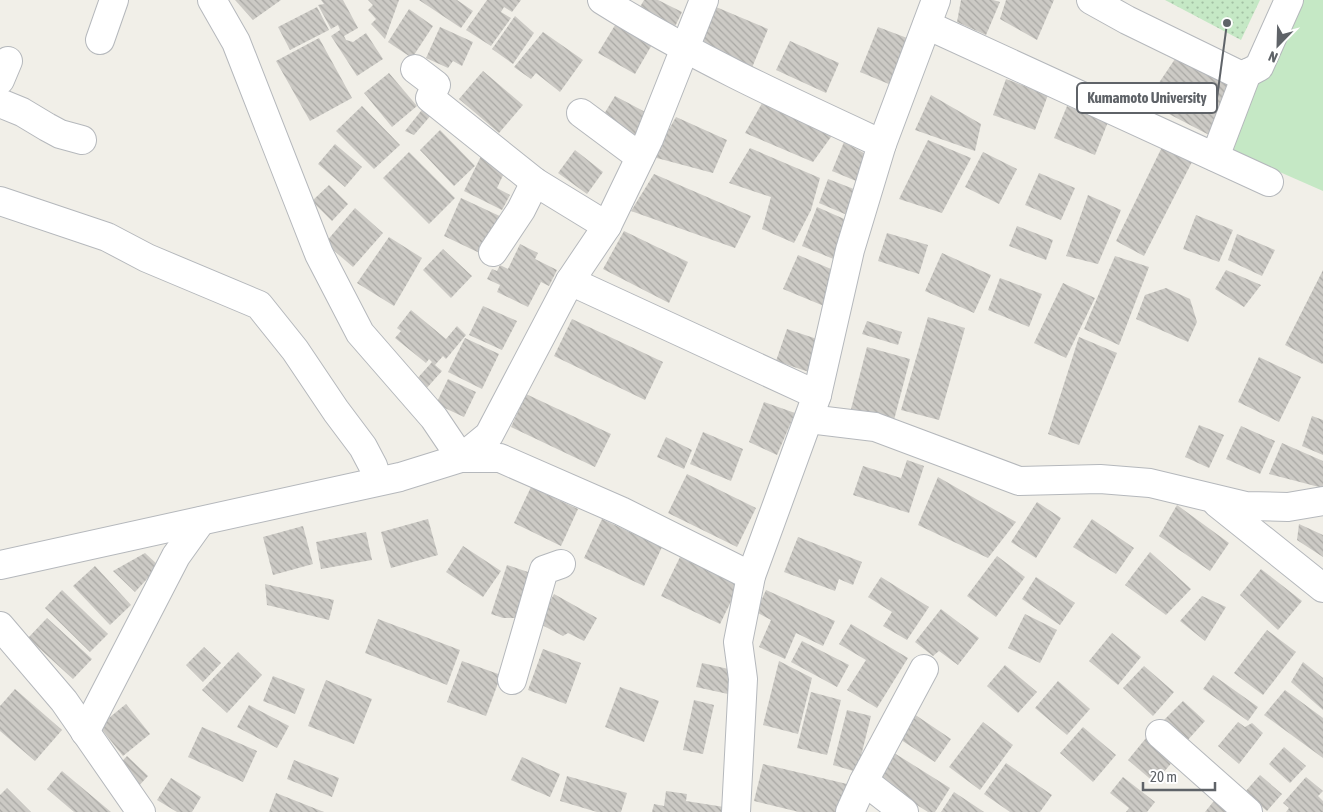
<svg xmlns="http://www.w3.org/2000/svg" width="1323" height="812" font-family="'Asap Condensed',sans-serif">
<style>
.grass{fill:url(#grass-dots)}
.garden{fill:#c5e8c5}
.building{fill:url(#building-back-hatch)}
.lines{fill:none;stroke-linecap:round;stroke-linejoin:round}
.minor-casing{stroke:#b5b8bc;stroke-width:30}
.minor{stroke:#fff;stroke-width:28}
.leader{fill:none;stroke:#5f6368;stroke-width:2}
.callout-dot{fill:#5f6368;stroke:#fff;stroke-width:2}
.callout{fill:#fff;stroke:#5f6368;stroke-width:2}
.callout-label{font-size:15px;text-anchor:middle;font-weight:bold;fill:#5f6368}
</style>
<defs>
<pattern id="grass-dots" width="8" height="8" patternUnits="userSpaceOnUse" patternTransform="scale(1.25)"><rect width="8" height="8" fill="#c5e8c5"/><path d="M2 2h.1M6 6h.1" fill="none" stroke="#a3c0a4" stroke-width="1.8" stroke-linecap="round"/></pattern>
<pattern id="building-back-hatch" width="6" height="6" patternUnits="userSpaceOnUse" patternTransform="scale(1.25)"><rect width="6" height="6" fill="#cccac5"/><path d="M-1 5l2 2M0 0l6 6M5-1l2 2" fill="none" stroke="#a9a8a4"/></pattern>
</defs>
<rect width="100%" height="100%" fill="#f1efe8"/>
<polygon class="grass" points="1165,0 1260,0 1241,40"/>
<polygon class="garden" points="1289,0 1323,0 1323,191 1223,147"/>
<g class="building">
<polygon points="235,0 281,0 253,20"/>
<polygon points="321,0 343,0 358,28 344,36 346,40 353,42 366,33 383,59 357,76 331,36 340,30 338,25 331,29 318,5 324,4"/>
<polygon points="368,0 399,0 385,39 371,24 376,19 368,10 373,5"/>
<polygon points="419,0 457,0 473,11 461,28"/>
<polygon points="487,0 521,0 512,12 504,7 501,12 511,18 491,46 466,30"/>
<polygon points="644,0 658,0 682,12 671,35 636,14"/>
<polygon points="961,0 993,0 1000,2 986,35 957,22"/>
<polygon points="1006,0 1054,0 1037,40 1000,19"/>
<polygon points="317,7 329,30 290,50 278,27"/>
<polygon points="716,7 768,29 751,70 699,48"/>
<polygon points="409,9 433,26 412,58 388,42"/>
<polygon points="515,16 534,33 513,64 492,49"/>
<polygon points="617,22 653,43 635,74 598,53"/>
<polygon points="440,27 473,42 462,66 453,61 448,68 426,58"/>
<polygon points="878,27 915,41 896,87 860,72"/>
<polygon points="543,32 583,60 560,92 536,73 531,79 514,67"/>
<polygon points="319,38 352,98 310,121 276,61"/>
<polygon points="790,41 839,63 826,93 776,70"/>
<polygon points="1175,59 1234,84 1213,137 1146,102"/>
<polygon points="483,71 523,105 499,133 459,99"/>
<polygon points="389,73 417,106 392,127 364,93"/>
<polygon points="1006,79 1048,95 1035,130 993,115"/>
<polygon points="931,95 981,124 975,151 915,130"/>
<polygon points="615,96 649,114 636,143 601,119"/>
<polygon points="765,98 836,130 813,162 745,133"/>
<polygon points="362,106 400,145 374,169 336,131"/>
<polygon points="425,106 432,114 414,135 405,131"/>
<polygon points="1067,106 1108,122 1095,155 1054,138"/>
<polygon points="676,117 727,140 713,173 653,157"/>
<polygon points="440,130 475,166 454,186 420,150"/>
<polygon points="928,140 971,158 942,213 899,199"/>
<polygon points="844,142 871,157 861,183 832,171"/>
<polygon points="335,144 362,167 345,187 318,164"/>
<polygon points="1163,145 1193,160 1144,256 1116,241"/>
<polygon points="750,148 820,178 811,210 794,243 762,229 771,197 729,183"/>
<polygon points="575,150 603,172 587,194 558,173"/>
<polygon points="409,152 455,198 429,224 383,178"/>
<polygon points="983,152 1017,169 999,204 965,187"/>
<polygon points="481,156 506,169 497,188 510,195 502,210 464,191"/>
<polygon points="1039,173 1075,188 1061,220 1025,205"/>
<polygon points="654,174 751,216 735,248 631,211"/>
<polygon points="828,179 859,191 847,215 819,203"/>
<polygon points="329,185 348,204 332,221 312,201"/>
<polygon points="1088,195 1121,210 1098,264 1066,256"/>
<polygon points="461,198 506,219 488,257 444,236"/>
<polygon points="817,207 851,222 836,260 802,246"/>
<polygon points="355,208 383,233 353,267 325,243"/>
<polygon points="1196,215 1233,230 1219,262 1183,249"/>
<polygon points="1017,226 1053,240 1046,260 1009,246"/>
<polygon points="624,231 688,262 669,303 603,269"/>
<polygon points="887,233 928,245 919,274 878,261"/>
<polygon points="1237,234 1275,250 1262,276 1228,260"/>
<polygon points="389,237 422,258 394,306 357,283"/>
<polygon points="520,244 538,253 535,259 557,270 549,286 541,282 528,307 497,292 500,285 487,279 492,269 497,271 500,265 508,269"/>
<polygon points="443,249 472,276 451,298 423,270"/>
<polygon points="942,253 991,275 974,313 925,291"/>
<polygon points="798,255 838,272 824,306 783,289"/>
<polygon points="1115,256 1149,267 1119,345 1084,329"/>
<polygon points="1226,270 1261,285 1244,307 1215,289"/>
<polygon points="1323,270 1323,363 1322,364 1285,345"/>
<polygon points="1000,278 1042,294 1029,327 988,310"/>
<polygon points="1063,283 1095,298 1066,358 1034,343"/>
<polygon points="1166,288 1190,299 1197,322 1188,342 1136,319 1145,295"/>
<polygon points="483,306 517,321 502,350 469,335"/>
<polygon points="411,310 446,339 457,326 466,335 446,359 443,356 435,365 442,371 425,390 415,381 432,362 429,359 426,363 395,338 401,331 397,328"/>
<polygon points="928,317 965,328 939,420 901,410"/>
<polygon points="572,319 663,362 645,400 554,356"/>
<polygon points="867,321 902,332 898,345 862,334"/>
<polygon points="787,329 820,340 809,372 776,361"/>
<polygon points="1079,337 1117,353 1079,445 1048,434"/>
<polygon points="465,338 499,354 482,389 448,372"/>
<polygon points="867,347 910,359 894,420 851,409"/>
<polygon points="1259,357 1301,377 1279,422 1238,402"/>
<polygon points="448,379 476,392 464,417 436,404"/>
<polygon points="526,394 611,434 595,467 511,427"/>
<polygon points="764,402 795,413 777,455 749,442"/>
<polygon points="1312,416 1323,420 1323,455 1302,446"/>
<polygon points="1199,425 1224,435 1209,468 1185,457"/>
<polygon points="1241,426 1275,441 1260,474 1226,459"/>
<polygon points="703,432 743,449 731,481 690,464"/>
<polygon points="666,437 692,450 684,469 657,457"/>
<polygon points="1282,443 1323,461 1323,488 1269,474"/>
<polygon points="907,460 924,466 909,513 853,495 863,466 901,478"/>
<polygon points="687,474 756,508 737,547 668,513"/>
<polygon points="938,477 1016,522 988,558 918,525"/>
<polygon points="531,487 578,509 561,546 514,523"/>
<polygon points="1037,502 1061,518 1036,558 1011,542"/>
<polygon points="1177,505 1229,543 1210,571 1159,536"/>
<polygon points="428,519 438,555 391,568 381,532"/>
<polygon points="602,519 662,547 644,586 584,558"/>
<polygon points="1092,519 1134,548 1116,574 1073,547"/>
<polygon points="1299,524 1323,535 1323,557 1297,540"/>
<polygon points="303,526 313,564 273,575 263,537"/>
<polygon points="366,532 372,560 321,569 316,542"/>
<polygon points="798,537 862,562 853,585 839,579 835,591 784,572"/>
<polygon points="463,546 501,571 483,597 446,572"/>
<polygon points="1150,552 1191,589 1166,615 1125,585"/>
<polygon points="145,553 159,566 135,592 113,571"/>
<polygon points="997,556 1025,577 996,617 967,596"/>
<polygon points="680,557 739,585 720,624 661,596"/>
<polygon points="507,565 534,574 518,618 503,618 491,614"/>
<polygon points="95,566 131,605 110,625 73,586"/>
<polygon points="1261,569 1302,601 1278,630 1240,595"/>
<polygon points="881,577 929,607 907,640 883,626 892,612 868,597"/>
<polygon points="1036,577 1075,603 1060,625 1022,599"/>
<polygon points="265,584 334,600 329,620 267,605"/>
<polygon points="62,590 108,634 90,652 45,608"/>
<polygon points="766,590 835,621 823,646 796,633 785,659 759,647 771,620 756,612"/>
<polygon points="554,594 597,618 584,641 568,633 563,636 538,623"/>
<polygon points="1202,596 1226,607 1205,641 1180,621"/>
<polygon points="941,609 979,638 958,665 939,651 933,656 915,642"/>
<polygon points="1025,614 1057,630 1040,663 1008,648"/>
<polygon points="47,618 92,659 73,679 28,638"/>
<polygon points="378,619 460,650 447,685 365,653"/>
<polygon points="851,624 908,658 877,708 847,690 866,660 839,644"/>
<polygon points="1267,630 1296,652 1263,695 1234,673"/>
<polygon points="1112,633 1141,657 1118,685 1089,661"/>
<polygon points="802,641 849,665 837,687 791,662"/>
<polygon points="204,647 221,663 203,682 186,665"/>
<polygon points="543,649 581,663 566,704 528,690"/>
<polygon points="238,652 262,675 227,713 202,690"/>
<polygon points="462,661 501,675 486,716 447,702"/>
<polygon points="779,661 812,678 798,734 763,725"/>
<polygon points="1303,662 1323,678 1323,710 1291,682"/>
<polygon points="702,663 733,670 728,694 696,687"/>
<polygon points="1005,665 1037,692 1018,713 987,686"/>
<polygon points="1144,666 1174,692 1153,716 1123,688"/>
<polygon points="1213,675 1258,707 1248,721 1203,689"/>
<polygon points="273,676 305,689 295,714 263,701"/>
<polygon points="326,680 372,699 354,744 308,726"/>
<polygon points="1058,681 1090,709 1067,735 1035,708"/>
<polygon points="620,687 659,701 644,742 605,727"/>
<polygon points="15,689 62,730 35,761 0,731 0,706"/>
<polygon points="1285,690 1323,718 1323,758 1264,715"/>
<polygon points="811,692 841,700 827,755 797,748"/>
<polygon points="694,700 714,705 703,754 683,750"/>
<polygon points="1183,701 1205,721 1186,742 1163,721"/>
<polygon points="126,704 150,734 123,756 99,726"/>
<polygon points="249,705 289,726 277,748 237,727"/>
<polygon points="847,710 871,716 857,772 833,765"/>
<polygon points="914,714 951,739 935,762 898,738"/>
<polygon points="983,722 1013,745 980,790 949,767"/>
<polygon points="1238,722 1245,727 1252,723 1263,733 1239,764 1218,746"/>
<polygon points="202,727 257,751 243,782 188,757"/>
<polygon points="1083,727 1116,755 1093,782 1060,753"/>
<polygon points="1146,738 1173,761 1155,783 1128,760"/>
<polygon points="1284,747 1306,766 1290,783 1269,764"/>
<polygon points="891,751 950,788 935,812 928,812 874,778"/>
<polygon points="127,756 148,776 136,789 113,771"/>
<polygon points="522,757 560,774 550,797 511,780"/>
<polygon points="294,760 339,778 332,797 287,779"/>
<polygon points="1006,763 1052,795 1040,812 1010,812 984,794"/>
<polygon points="763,764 847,784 840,812 799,812 754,801"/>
<polygon points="62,771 111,812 74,812 47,789"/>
<polygon points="1260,775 1282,794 1267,811 1245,792"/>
<polygon points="567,776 627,793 621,812 597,812 560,801"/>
<polygon points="1123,777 1155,802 1147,812 1126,812 1129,808 1110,793"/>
<polygon points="1306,777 1323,791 1318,796 1323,801 1323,812 1286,812 1289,808 1283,803"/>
<polygon points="171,778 201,797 192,812 177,812 157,800"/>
<polygon points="7,788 31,812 0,812 0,795"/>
<polygon points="666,791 687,794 686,801 724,807 724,812 652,812 654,804 664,806"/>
<polygon points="954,792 984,812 941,812"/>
<polygon points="276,793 324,812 269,812"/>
<polygon points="1217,797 1235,812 1205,812"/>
</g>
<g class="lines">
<defs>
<g id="minor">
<polyline points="212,0 236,42 319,254 360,333 434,418 461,458"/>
<path d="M 602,0 C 691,56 787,100 882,144"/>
<polyline points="1091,0 1127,20 1242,76 1259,67 1289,0"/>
<polyline points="927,25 1269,182"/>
<polyline points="100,40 114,0"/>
<polyline points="415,69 436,85 430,98 535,182 607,226"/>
<polyline points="0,80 8,61"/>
<polyline points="0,103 22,112 47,127 60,134 82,140"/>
<polyline points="581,113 640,157"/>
<polyline points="1215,157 1247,73"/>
<polyline points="0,201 107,237 147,258 259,305 295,350 336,411 363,447 373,466 378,481"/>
<polyline points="493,252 521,210 535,182"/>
<polyline points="570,281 817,395"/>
<polyline points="809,419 875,427 1019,481 1100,479 1150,483 1246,506 1288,507 1323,501"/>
<polyline points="461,458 489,435 570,281 607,226 649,139 704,0"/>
<polyline points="1217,503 1323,588"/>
<polyline points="0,565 400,477 461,458 500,458 621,511 751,576"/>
<polyline points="0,626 64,701 141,812"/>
<polyline points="512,680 544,570 561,564"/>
<polyline points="85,732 176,556 201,521"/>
<polyline points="1160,734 1248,812"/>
<polyline points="864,781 904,812"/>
<polyline points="736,812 743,679 738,642 751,576 817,395 850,250 882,144 936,0"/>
<polyline points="850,812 864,781 924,669"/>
</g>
</defs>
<use href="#minor" class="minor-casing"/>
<use href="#minor" class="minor"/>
</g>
<path class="leader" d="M1227 23L1217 98"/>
<circle class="callout-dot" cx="1227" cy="23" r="5"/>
<rect class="callout" x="1077" y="83" width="140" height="30" rx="5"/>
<g class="callout-label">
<text x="1147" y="103">Kumamoto University</text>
</g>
<g transform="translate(1278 45) rotate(203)" stroke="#ffffff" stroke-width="4" paint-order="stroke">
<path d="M0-4L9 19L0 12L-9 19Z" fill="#5f6368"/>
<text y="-8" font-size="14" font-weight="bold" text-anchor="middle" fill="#5f6368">N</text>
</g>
<path d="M1143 782v8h72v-8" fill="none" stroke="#5f6368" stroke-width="2.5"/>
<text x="1150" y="782" font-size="15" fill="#5f6368" stroke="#ffffff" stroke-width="4" paint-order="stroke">20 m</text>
</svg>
